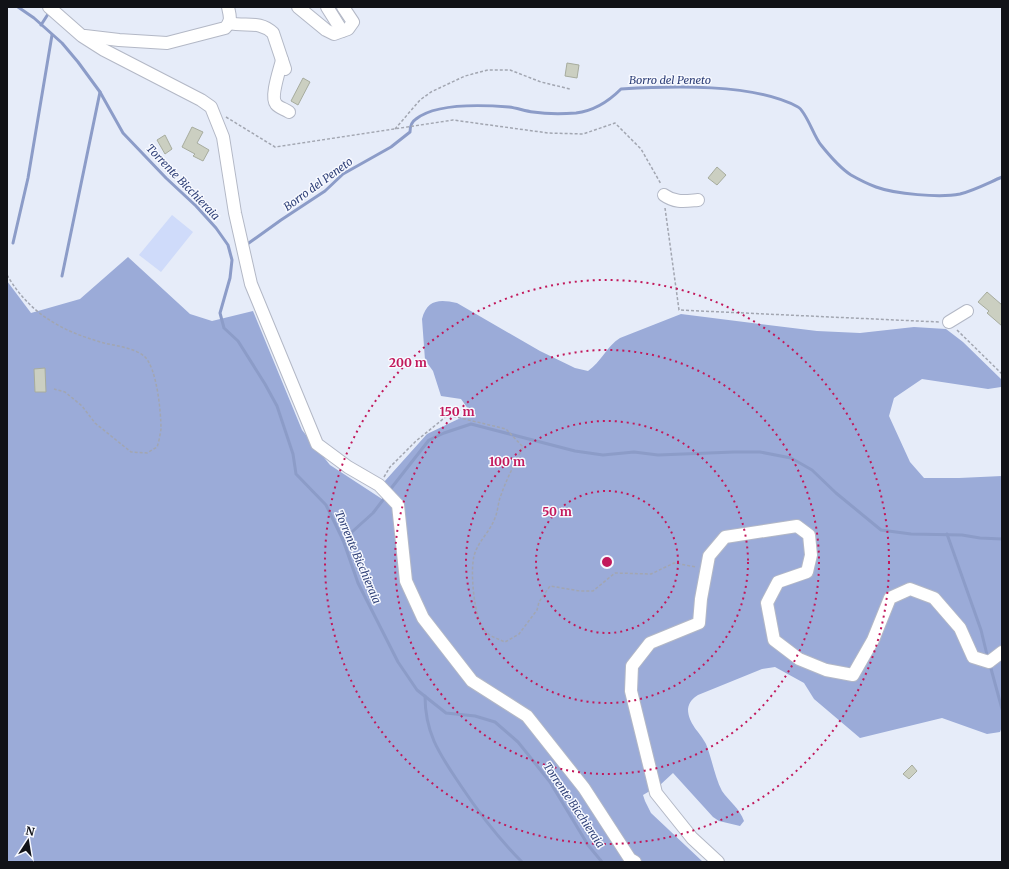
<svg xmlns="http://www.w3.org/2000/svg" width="1009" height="869" font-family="Merriweather,serif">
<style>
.green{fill:#cfdbfa}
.forest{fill:#9babd8}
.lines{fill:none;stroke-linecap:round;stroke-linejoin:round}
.stream{stroke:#8c9cc8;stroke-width:3}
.building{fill:#cbcfc1;stroke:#a7ac9e}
.minor-casing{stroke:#b3b8c6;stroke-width:14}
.path{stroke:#a2a6b1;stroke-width:1.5;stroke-dasharray:3 2;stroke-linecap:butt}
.minor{stroke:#fff;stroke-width:12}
.ring{fill:none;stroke:#c2185b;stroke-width:2;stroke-dasharray:2 4}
.labels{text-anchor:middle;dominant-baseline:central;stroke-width:3;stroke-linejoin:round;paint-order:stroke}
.water-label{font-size:11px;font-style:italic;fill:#2f4078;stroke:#f7f9ff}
.centre{fill:#c2185b;stroke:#f7f9ff;stroke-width:2}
.ring-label{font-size:12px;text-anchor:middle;font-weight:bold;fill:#c2185b;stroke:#f7f9ff;stroke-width:3;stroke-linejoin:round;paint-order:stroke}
</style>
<rect width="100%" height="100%" fill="#e6ecf9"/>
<polygon class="green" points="172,215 193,232 161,272 139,255"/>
<path class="forest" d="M 128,257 L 190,314 L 212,321 L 253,311 L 302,430 L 330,465 L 382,499 L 384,482 L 427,434 L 471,413 L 461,399 L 441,396 L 433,371 L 425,360 L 422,319 C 427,299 440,299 457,303 L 540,351 L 575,368 L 588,371 C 601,362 607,346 620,338 L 681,314 L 817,331 L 860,333 L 914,327 L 946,329 L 963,342 L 1002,380 L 1001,387 L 988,389 L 922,379 L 894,398 L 889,416 L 910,462 L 924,478 L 959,478 L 1002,476 L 1002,727 L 1000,732 L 987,734 L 942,718 L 860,738 L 814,699 L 804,683 L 775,667 L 762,669 L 698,695 C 693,698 689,702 688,709 C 688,724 700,732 706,744 C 712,759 715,778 722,791 C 729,801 740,809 744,821 L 740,826 L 719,821 L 713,817 L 673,773 L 660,785 L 643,795 L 645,801 L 651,813 L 703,862 L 7,861 L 7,281 L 31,313 L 80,299 Z"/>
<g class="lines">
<g class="stream">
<polyline points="18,7 34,18 62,43 78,62 100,92 123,133 166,178 196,206 216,228 228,245 232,260 230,278 220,313 224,328 238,341 265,384 277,406 293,454 296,474 326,505 343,540 358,583 398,662 417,690 446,713 475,716 495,722 518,742 550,782 588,845 602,862"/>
<polyline points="41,25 50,11"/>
<polyline points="13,243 28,178 52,35"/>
<path d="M 246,245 L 281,220 L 325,191 L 343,174 L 391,147 L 410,132 C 410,127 411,122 416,119 C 436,103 484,105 509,107 C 517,108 525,111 533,112 C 546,114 563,114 576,113 C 593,111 609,101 621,89 C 671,86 754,83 798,107 C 806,111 814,137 821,145 C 829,155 840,168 851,175 C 858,179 868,184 876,187 C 895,194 940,198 960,194 C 975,190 988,183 1002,177"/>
<polyline points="62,276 100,92"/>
<polyline points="389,491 429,440 444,433 471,424 575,451 603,455 634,452 658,455 734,452 760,452 791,458 812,470 836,493 881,530 911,534 962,535 980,538 1002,539"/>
<polyline points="947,534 981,630 988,659"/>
<polyline points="343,540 373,513 386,496"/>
<polyline points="990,665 1002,709"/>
<path d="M 425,696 C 425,711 428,727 434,741 C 441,757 451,771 461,786 C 479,813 499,839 522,862"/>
</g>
</g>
<g class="building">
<polygon points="567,63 579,65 577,78 565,76"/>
<polygon points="303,78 310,82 298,105 291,101"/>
<polygon points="192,127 203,132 197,143 209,150 203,161 193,156 195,154 182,147"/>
<polygon points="165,135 172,149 165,154 157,140"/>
<polygon points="717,167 726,175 717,185 708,178"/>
<polygon points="987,292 1002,305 1002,326 987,313 989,311 978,302"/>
<polygon points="45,368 46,392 35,392 34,369"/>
<polygon points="912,765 917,771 909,779 903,774"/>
</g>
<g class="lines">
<defs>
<g id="minor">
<polyline points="49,7 82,36 104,50 201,100 211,107 223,137 235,213 251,284 317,444 348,467 379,485 398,505 406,581 423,618 472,681 527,716 584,788 630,859 635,862"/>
<polyline points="298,7 326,30 334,34 348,29 353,22 343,7"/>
<polyline points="327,7 342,31"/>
<path d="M 229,23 C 246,27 259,20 273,33 L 285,69"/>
<path d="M 85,36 L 119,40 L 167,43 L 225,28 C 232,21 230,16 228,7"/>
<path d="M 282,60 C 280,69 270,97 276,104 C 279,108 285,109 289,112"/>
<path d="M 664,195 C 675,203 685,201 698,200"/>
<polyline points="949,322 967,311"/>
<polyline points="718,862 692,838 656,793 631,691 632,666 650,643 699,623 701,599 709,556 725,537 797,526 809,535 811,555 807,572 778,582 767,603 774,640 799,659 826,670 853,675 873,640 890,598 910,589 934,598 960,628 973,657 989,662 1002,652"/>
</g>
</defs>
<use href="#minor" class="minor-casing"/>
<g class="path">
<polyline points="226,117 275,147 453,120 548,133 583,134 615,123 641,149 661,184"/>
<polyline points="395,129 420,100 431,92 465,76 488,70 510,70 541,82 570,89"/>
<polyline points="665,208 679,310 939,322"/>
<path d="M 7,275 C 30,314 61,331 104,343 C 117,346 134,348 144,356 C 157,367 161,413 161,429 C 160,435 159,442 157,447 L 147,453 L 131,452 L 95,423 L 82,406 L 65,392 L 54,389"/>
<polyline points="957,330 1002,374"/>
<path d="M 384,477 L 390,467 L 416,441 L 448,415 L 506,429 L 523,447 C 515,463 507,478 501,495 C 498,502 498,511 495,518 C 490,532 478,541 474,556 C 470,572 474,617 484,630 C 489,636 498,639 505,642 L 519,634 L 537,610 L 539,602 L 550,586 L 580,591 L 593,591 L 615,573 L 651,574 L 674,563 L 696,567"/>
</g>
<use href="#minor" class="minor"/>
</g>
<g class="ring">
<circle cx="607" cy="562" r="71"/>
<circle cx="607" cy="562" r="141"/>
<circle cx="607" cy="562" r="212"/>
<circle cx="607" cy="562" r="282"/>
</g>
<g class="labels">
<g class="water-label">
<text x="670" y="80">Borro del Peneto</text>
<text transform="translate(183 182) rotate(46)">Torrente Bicchieraia</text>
<text transform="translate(318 184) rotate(-36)">Borro del Peneto</text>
<text transform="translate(358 557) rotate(67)">Torrente Bicchieraia</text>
<text transform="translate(574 805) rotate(56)">Torrente Bicchieraia</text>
</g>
</g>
<circle cx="607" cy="562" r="6" class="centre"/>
<g class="ring-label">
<text x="408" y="367">200 m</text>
<text x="457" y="416">150 m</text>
<text x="507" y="466">100 m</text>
<text x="557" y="516">50 m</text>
</g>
<rect width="1009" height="869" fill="none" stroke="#111217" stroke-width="16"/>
<g transform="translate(28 841) rotate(12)" stroke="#f7f9ff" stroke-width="3" paint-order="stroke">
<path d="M0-3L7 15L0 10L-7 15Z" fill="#111217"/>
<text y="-6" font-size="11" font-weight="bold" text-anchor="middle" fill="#111217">N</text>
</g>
</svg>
